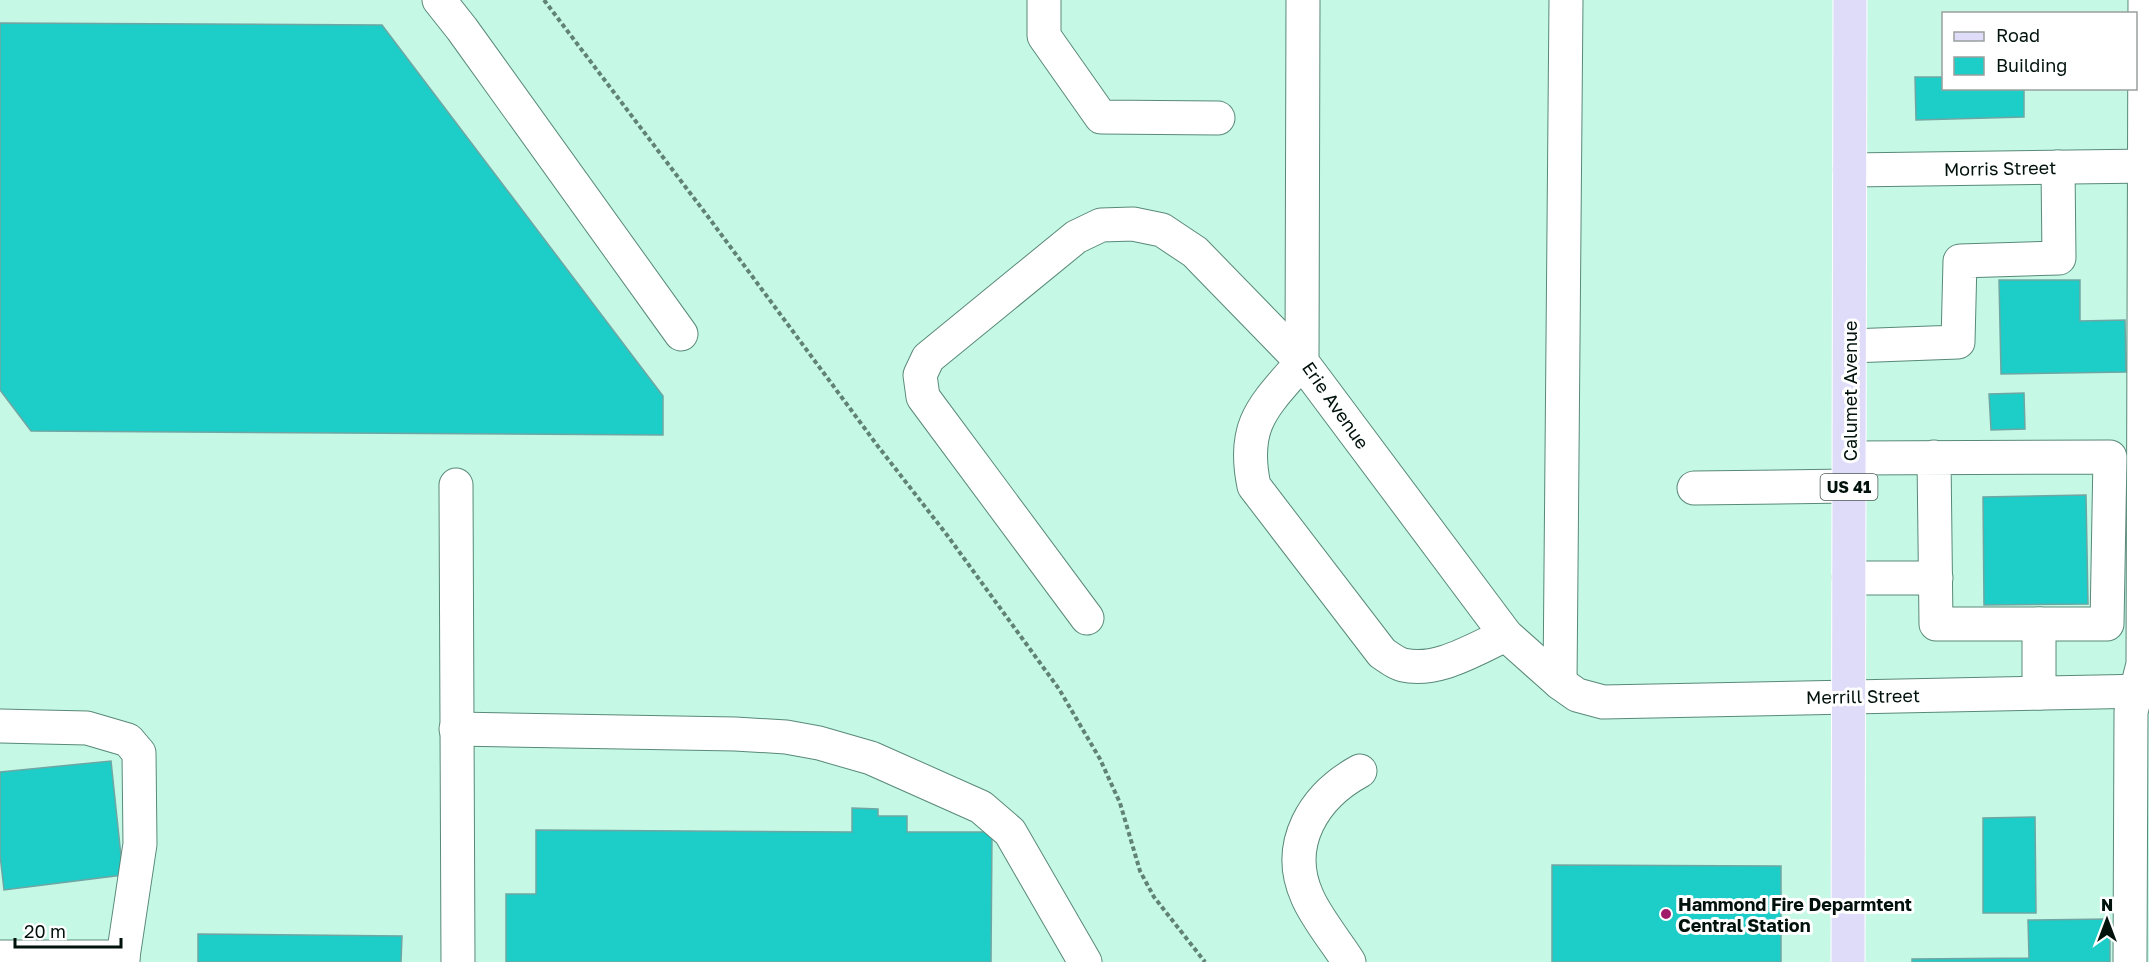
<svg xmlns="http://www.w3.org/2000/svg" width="2149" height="962" font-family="'Golos Text',sans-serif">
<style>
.building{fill:#1dcdc7;stroke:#6fa6a3;stroke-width:1.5}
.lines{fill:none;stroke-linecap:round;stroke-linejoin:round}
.minor-casing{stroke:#598979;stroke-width:35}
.major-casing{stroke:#fff;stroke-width:35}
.path{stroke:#618276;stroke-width:4;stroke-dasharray:4.5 3;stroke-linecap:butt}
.minor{stroke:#fff;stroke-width:33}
.major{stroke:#dfdcfa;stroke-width:33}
.poi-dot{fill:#a01b6a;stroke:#fff;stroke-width:2}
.labels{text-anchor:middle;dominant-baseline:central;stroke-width:6;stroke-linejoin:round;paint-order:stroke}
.shield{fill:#fff;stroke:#4d5854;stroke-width:1.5}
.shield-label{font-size:16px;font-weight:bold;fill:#01110b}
.street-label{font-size:18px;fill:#01110b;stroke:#fff}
.poi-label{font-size:18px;font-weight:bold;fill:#01110b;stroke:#fff;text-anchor:start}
</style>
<rect width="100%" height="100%" fill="#c5f8e5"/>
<g class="building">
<polygon points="0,23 382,25 663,396 663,435 31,431 0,390"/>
<polygon points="1915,77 1944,77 1944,88 2024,88 2024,117 1916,120"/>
<polygon points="1999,280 2080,280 2080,321 2125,320 2126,372 2001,374"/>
<polygon points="2024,393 2025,429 1991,430 1989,394"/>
<polygon points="2086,495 2088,604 1984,605 1983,497"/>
<polygon points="111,761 123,875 4,890 0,855 0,772"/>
<polygon points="852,808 878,809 878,816 907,816 907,832 992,832 991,962 506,962 506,894 536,894 536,830 852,832"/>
<polygon points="2035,817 2036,913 1983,913 1983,818"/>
<polygon points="1552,865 1781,866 1781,962 1552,962"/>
<polygon points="2110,919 2110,962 1912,962 1912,959 2029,958 2028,920"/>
<polygon points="198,934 402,936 401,962 198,962"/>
</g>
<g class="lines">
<defs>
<g id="minor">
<polyline points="439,0 462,29 681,334"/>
<polyline points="1044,0 1044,36 1101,117 1218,118"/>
<polyline points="1303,0 1302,362 1506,635 1560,683 1577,695 1603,702 2149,691"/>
<polyline points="1850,170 2149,166"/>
<polyline points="1850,346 1958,342 1960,261 2059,258 2058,167"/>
<polyline points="1850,458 2110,457 2107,624 1936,624 1934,457"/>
<polyline points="456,485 458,962"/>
<polyline points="1694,488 1849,486"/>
<polyline points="1849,578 1936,578"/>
<path d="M 1087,618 L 923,397 L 920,375 L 928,358 L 1076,237 L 1101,225 L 1133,224 L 1162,230 L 1195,252 L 1302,362 C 1264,406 1241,424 1254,486 L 1382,653 C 1388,657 1395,663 1403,665 C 1438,673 1474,649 1506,635"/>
<polyline points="2039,624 2039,693"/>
<polyline points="1560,683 1566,0"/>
<polyline points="0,726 87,728 128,740 139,753 140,844 123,957"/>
<polyline points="456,729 735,734 786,737 819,743 871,758 981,807 1010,832 1085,962"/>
<polyline points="0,957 123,957 123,962"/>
<path d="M 1349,962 C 1337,943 1315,916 1307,896 C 1284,844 1314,796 1360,771"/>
<polyline points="2130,962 2131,712 2143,664 2145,0"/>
</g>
<polyline id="major" points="1848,962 1850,0"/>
</defs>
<use href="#minor" class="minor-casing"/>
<use href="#major" class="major-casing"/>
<polyline class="path" points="544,0 709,218 877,445 947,535 1059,689 1100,759 1120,803 1140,871 1154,897 1205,962"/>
<use href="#minor" class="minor"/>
<use href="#major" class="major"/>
</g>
<circle class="poi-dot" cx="1666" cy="914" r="6"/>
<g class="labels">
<rect class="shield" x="1820.5" y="474" width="57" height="26" rx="4.5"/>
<g class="shield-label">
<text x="1849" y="487">US 41</text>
</g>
<g class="street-label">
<text transform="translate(2000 168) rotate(-1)">Morris Street</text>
<text transform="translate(1850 391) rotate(-90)">Calumet Avenue</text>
<text transform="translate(1336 405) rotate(55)">Erie Avenue</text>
<text transform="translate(1863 696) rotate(-1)">Merrill Street</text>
</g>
<g class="poi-label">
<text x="1678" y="904">Hammond Fire Deparmtent<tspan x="1678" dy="21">Central Station</tspan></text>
</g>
</g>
<rect x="1942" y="12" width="195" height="78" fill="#ffffff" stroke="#99a09d" stroke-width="1.5"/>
<rect x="1954" y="32" width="30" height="9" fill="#dfdcfa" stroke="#99a09d" stroke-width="1.5"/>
<text x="1996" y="42" font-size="18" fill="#01110b">Road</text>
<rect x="1954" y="57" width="30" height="18" fill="#1dcdc7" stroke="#99a09d" stroke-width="1.5"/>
<text x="1996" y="72" font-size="18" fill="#01110b">Building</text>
<g transform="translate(2107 920)" stroke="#ffffff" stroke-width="4.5" paint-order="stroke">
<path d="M0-4.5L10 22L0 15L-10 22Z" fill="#01110b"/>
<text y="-9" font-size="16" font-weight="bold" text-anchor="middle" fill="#01110b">N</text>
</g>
<path d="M15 938v9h106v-9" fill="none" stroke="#01110b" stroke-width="3"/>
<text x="24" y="938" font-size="18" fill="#01110b" stroke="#ffffff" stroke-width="4.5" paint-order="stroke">20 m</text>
</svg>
